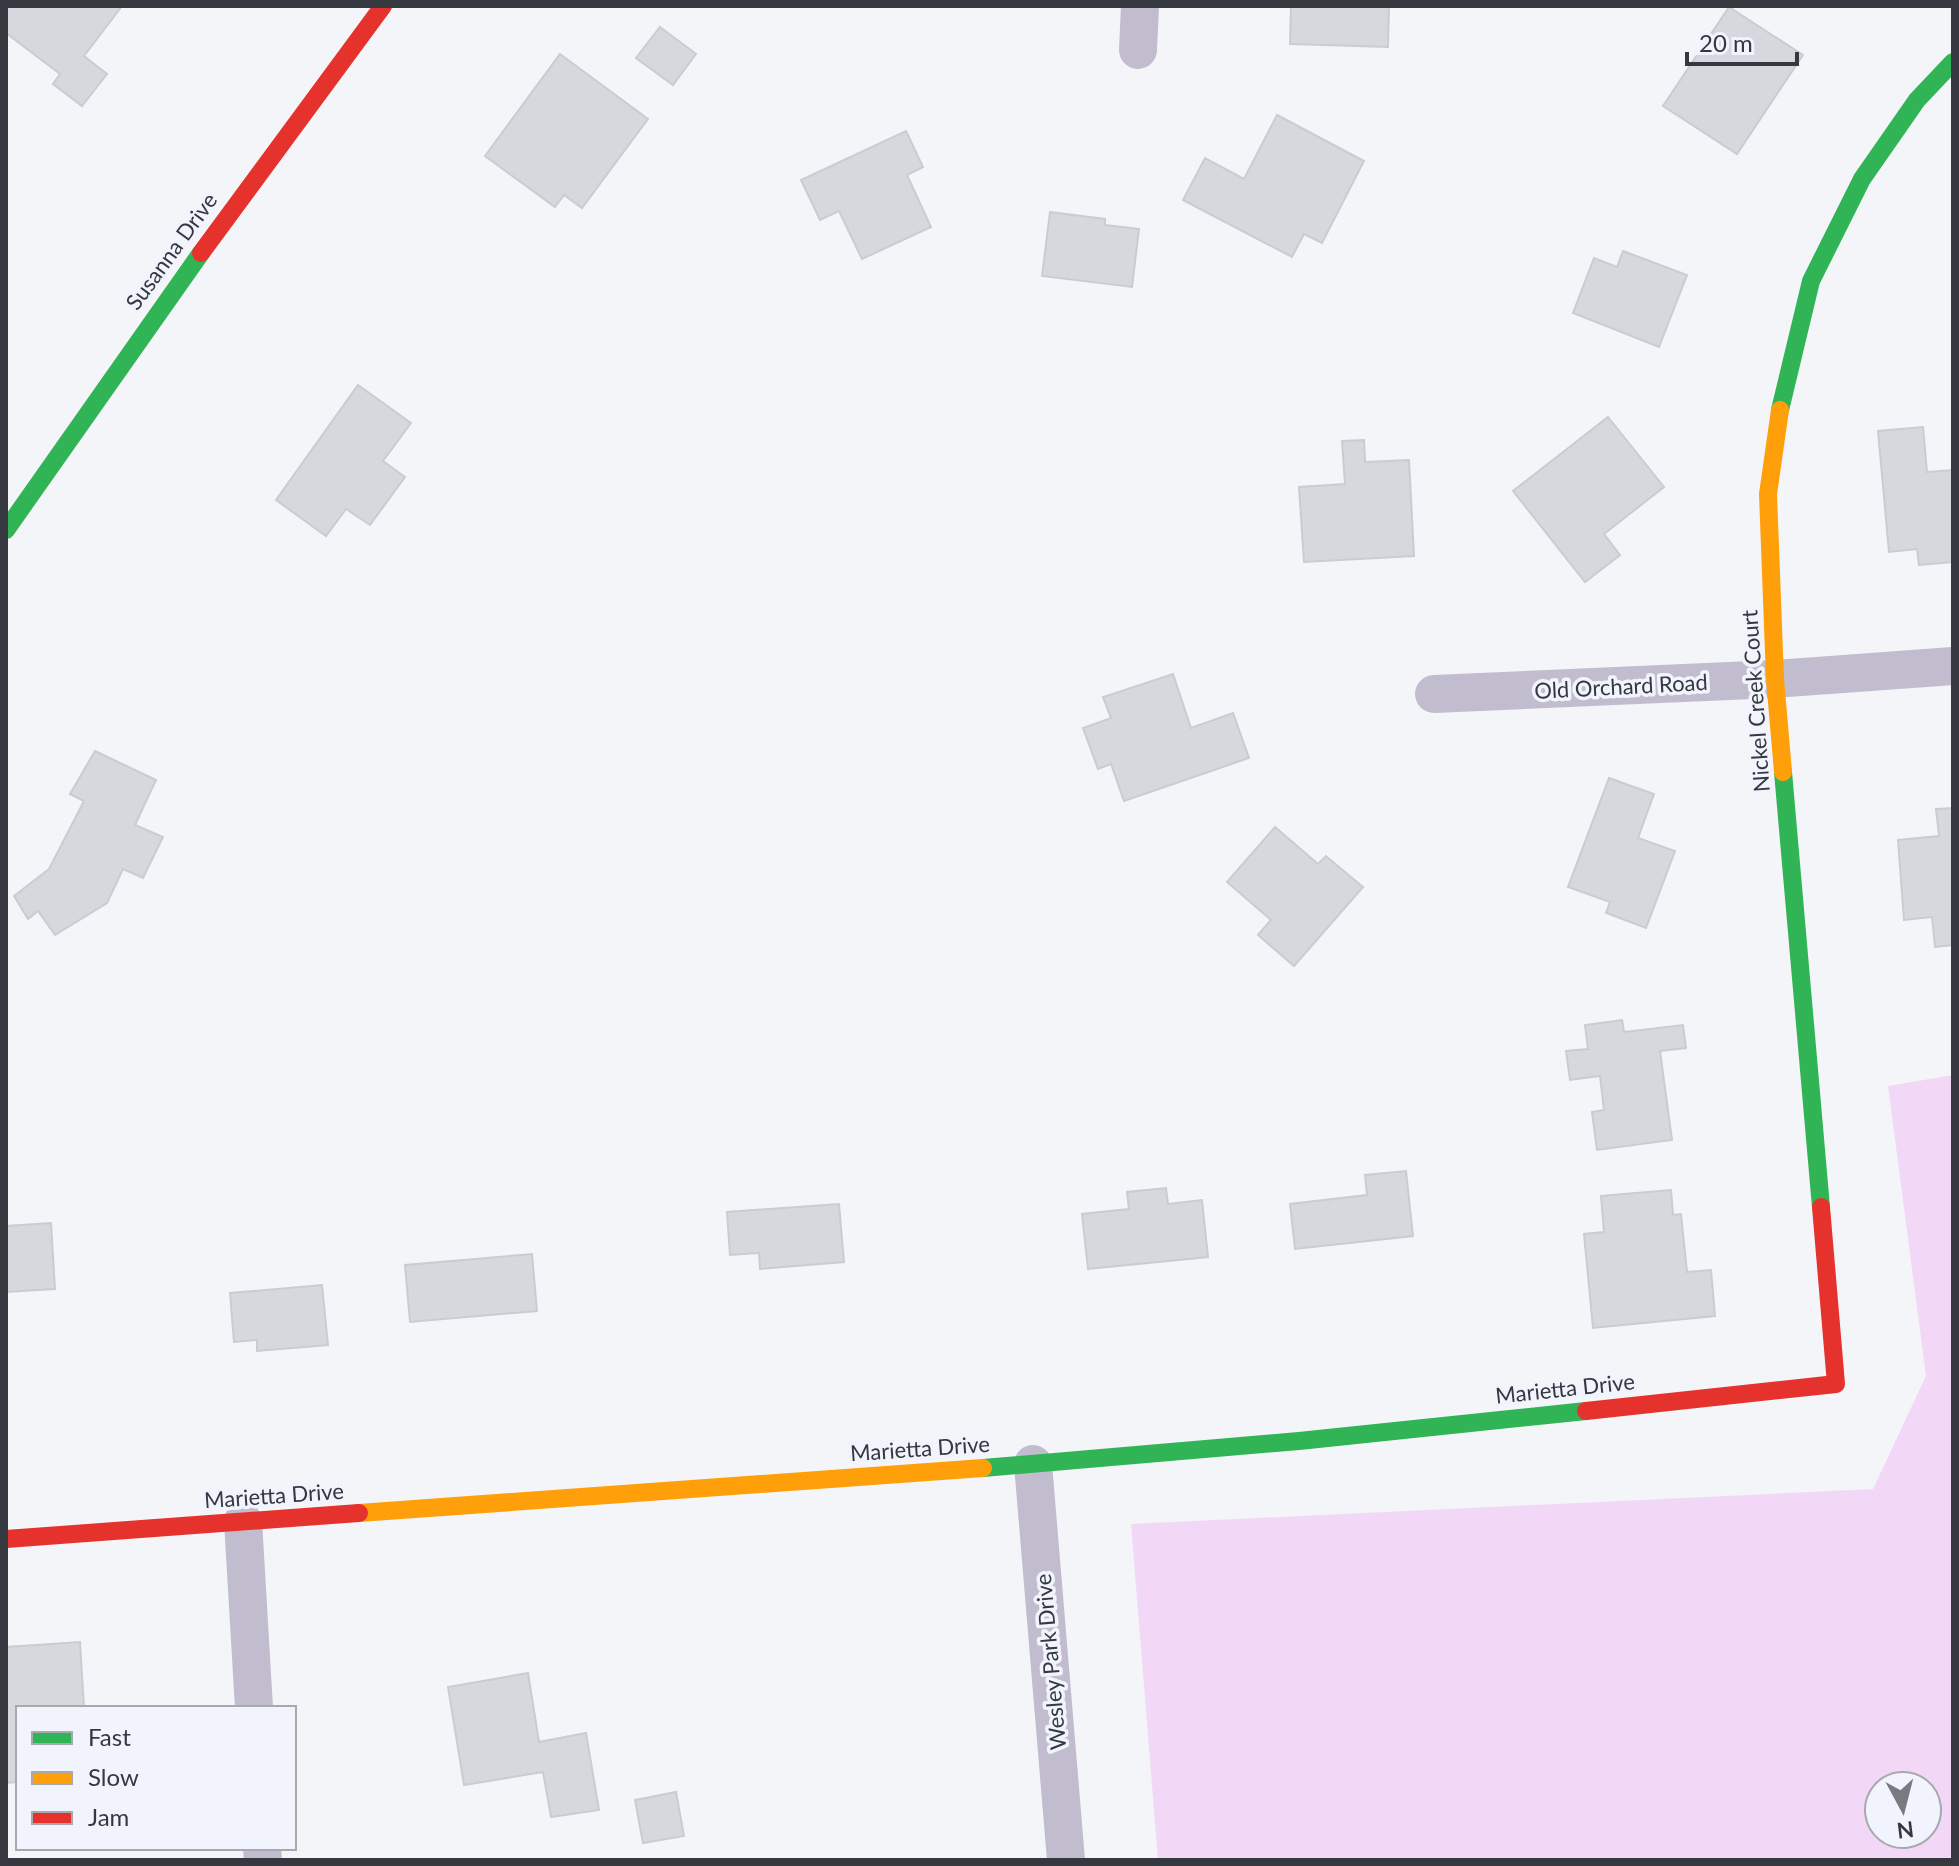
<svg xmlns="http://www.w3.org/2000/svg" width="1959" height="1866" font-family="Lato,sans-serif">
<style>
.green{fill:#f2d8f6;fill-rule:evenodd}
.building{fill:#d5d9de;stroke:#c9ccd1;stroke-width:2}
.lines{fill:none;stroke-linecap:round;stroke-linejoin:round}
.street{stroke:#c1bdce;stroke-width:38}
.fast{stroke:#30b455;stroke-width:18}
.slow{stroke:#ff9f0a;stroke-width:18}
.jam{stroke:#e5322d;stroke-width:18}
.labels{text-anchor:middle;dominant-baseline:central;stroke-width:7;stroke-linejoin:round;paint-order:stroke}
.street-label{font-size:22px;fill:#35383f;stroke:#f1f4fc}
</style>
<rect width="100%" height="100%" fill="#f4f5f9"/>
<path class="green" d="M 1953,1075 L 1953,1860 L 1158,1860 L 1131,1524 L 1873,1489 L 1926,1376 L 1888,1086 ZM 1879,1786 L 1927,1786 L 1927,1834 L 1879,1834 Z"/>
<g class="building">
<polygon points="9,6 122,6 84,56 107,74 82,106 53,84 60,74 6,33 6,10"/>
<polygon points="1291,6 1389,6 1388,47 1290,44"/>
<polygon points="1729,7 1803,55 1737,154 1663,106"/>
<polygon points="660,27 696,54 673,85 636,58"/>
<polygon points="560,54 648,119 582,208 564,195 555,207 485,156"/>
<polygon points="1277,115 1364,161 1322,243 1304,234 1292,257 1183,200 1205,158 1244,179"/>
<polygon points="906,131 923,167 907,175 931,227 862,259 839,211 820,220 801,180"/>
<polygon points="1050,212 1105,219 1105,225 1139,229 1132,287 1042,276"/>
<polygon points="1623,251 1687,275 1659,347 1573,313 1594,258 1617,267"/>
<polygon points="358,385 411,423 383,461 405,477 370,525 346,509 326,536 276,500"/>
<polygon points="1608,417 1664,487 1604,534 1620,555 1585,582 1513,491"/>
<polygon points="1923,427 1927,472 1953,470 1953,562 1919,565 1917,549 1889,552 1878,431"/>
<polygon points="1364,440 1365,462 1409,460 1414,556 1304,562 1299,487 1345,484 1342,441"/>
<polygon points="1173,674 1191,728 1233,713 1249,758 1124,801 1111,764 1098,769 1083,728 1111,718 1103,697"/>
<polygon points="95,751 156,780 135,825 163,837 143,878 123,869 107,903 55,935 38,911 28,919 14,896 49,869 84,801 70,794"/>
<polygon points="1609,778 1654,794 1638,838 1675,851 1646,928 1606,913 1610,902 1568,887"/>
<polygon points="1953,808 1953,945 1935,947 1932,917 1904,920 1898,840 1939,836 1936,809"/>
<polygon points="1275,827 1318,864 1326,856 1363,887 1294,966 1258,935 1271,920 1227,882"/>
<polygon points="1622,1020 1624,1032 1683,1025 1686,1048 1660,1051 1672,1140 1597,1150 1592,1112 1604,1110 1600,1076 1570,1080 1566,1051 1588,1049 1585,1025"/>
<polygon points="1406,1171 1413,1236 1295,1249 1290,1204 1367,1195 1365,1175"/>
<polygon points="1166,1188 1168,1204 1202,1200 1208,1257 1088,1269 1082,1214 1129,1209 1127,1192"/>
<polygon points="1671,1190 1673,1215 1681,1214 1687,1272 1711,1270 1715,1316 1593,1328 1584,1234 1604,1232 1601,1196"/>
<polygon points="839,1204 844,1262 760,1269 759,1253 730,1255 727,1212"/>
<polygon points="51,1223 55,1289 6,1292 6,1226"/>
<polygon points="532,1254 537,1311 410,1322 405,1265"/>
<polygon points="322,1285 328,1345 257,1351 257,1340 234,1342 230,1293"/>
<polygon points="80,1642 84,1708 18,1708 18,1782 6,1783 6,1647"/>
<polygon points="528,1673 539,1742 586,1733 599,1810 551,1817 543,1772 464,1785 448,1687"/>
<polygon points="676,1792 684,1836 643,1843 635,1800"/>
</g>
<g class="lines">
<g class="street">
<polyline points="1138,50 1140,6"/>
<polyline points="1434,694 1775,679 1953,666"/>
<polyline points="1033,1464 1066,1860"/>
<polyline points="243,1521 254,1708"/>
<polyline points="262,1848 263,1860"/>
</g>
<g class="fast">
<polyline points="1780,410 1811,281 1862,179 1917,100 1953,62"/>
<polyline points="6,530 201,253"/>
<polyline points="1783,772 1821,1207"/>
<polyline points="983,1468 1299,1441 1586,1411"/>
</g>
<g class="slow">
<polyline points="1780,410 1768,494 1775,679 1783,772"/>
<polyline points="359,1513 983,1468"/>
</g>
<g class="jam">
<polyline points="201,253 383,6"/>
<polyline points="1586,1411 1836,1384 1821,1207"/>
<polyline points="6,1539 359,1513"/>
</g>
</g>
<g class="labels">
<g class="street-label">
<text transform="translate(171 251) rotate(-54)">Susanna Drive</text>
<text transform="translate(1621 686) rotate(-3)">Old Orchard Road</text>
<text transform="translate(1755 701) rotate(-94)">Nickel Creek Court</text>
<text transform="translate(1565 1388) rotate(-6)">Marietta Drive</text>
<text transform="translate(920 1448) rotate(-4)">Marietta Drive</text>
<text transform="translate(274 1495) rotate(-4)">Marietta Drive</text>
<text transform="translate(1050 1662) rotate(-95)">Wesley Park Drive</text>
</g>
</g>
<rect width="1959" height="1866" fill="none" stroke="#35383f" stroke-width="16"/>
<rect x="16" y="1706" width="280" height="144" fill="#f1f4fc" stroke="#a6a9b0" stroke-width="2"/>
<rect x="32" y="1732" width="40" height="12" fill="#30b455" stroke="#a6a9b0" stroke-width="2"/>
<text x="88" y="1746" font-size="24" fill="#35383f">Fast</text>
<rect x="32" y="1772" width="40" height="12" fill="#ff9f0a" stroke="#a6a9b0" stroke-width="2"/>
<text x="88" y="1786" font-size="24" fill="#35383f">Slow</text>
<rect x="32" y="1812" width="40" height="12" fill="#e5322d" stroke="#a6a9b0" stroke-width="2"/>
<text x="88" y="1826" font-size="24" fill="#35383f">Jam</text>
<g transform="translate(1903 1810) rotate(173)"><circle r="38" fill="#f1f4fc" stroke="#a6a9b0" stroke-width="2"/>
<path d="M0-6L14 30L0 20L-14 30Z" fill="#787a80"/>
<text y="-12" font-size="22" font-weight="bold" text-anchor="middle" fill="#35383f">N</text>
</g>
<path d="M1687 52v12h110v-12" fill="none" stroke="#35383f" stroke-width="4"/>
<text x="1699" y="52" font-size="24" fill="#35383f" stroke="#f1f4fc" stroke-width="6" paint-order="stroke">20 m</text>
</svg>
